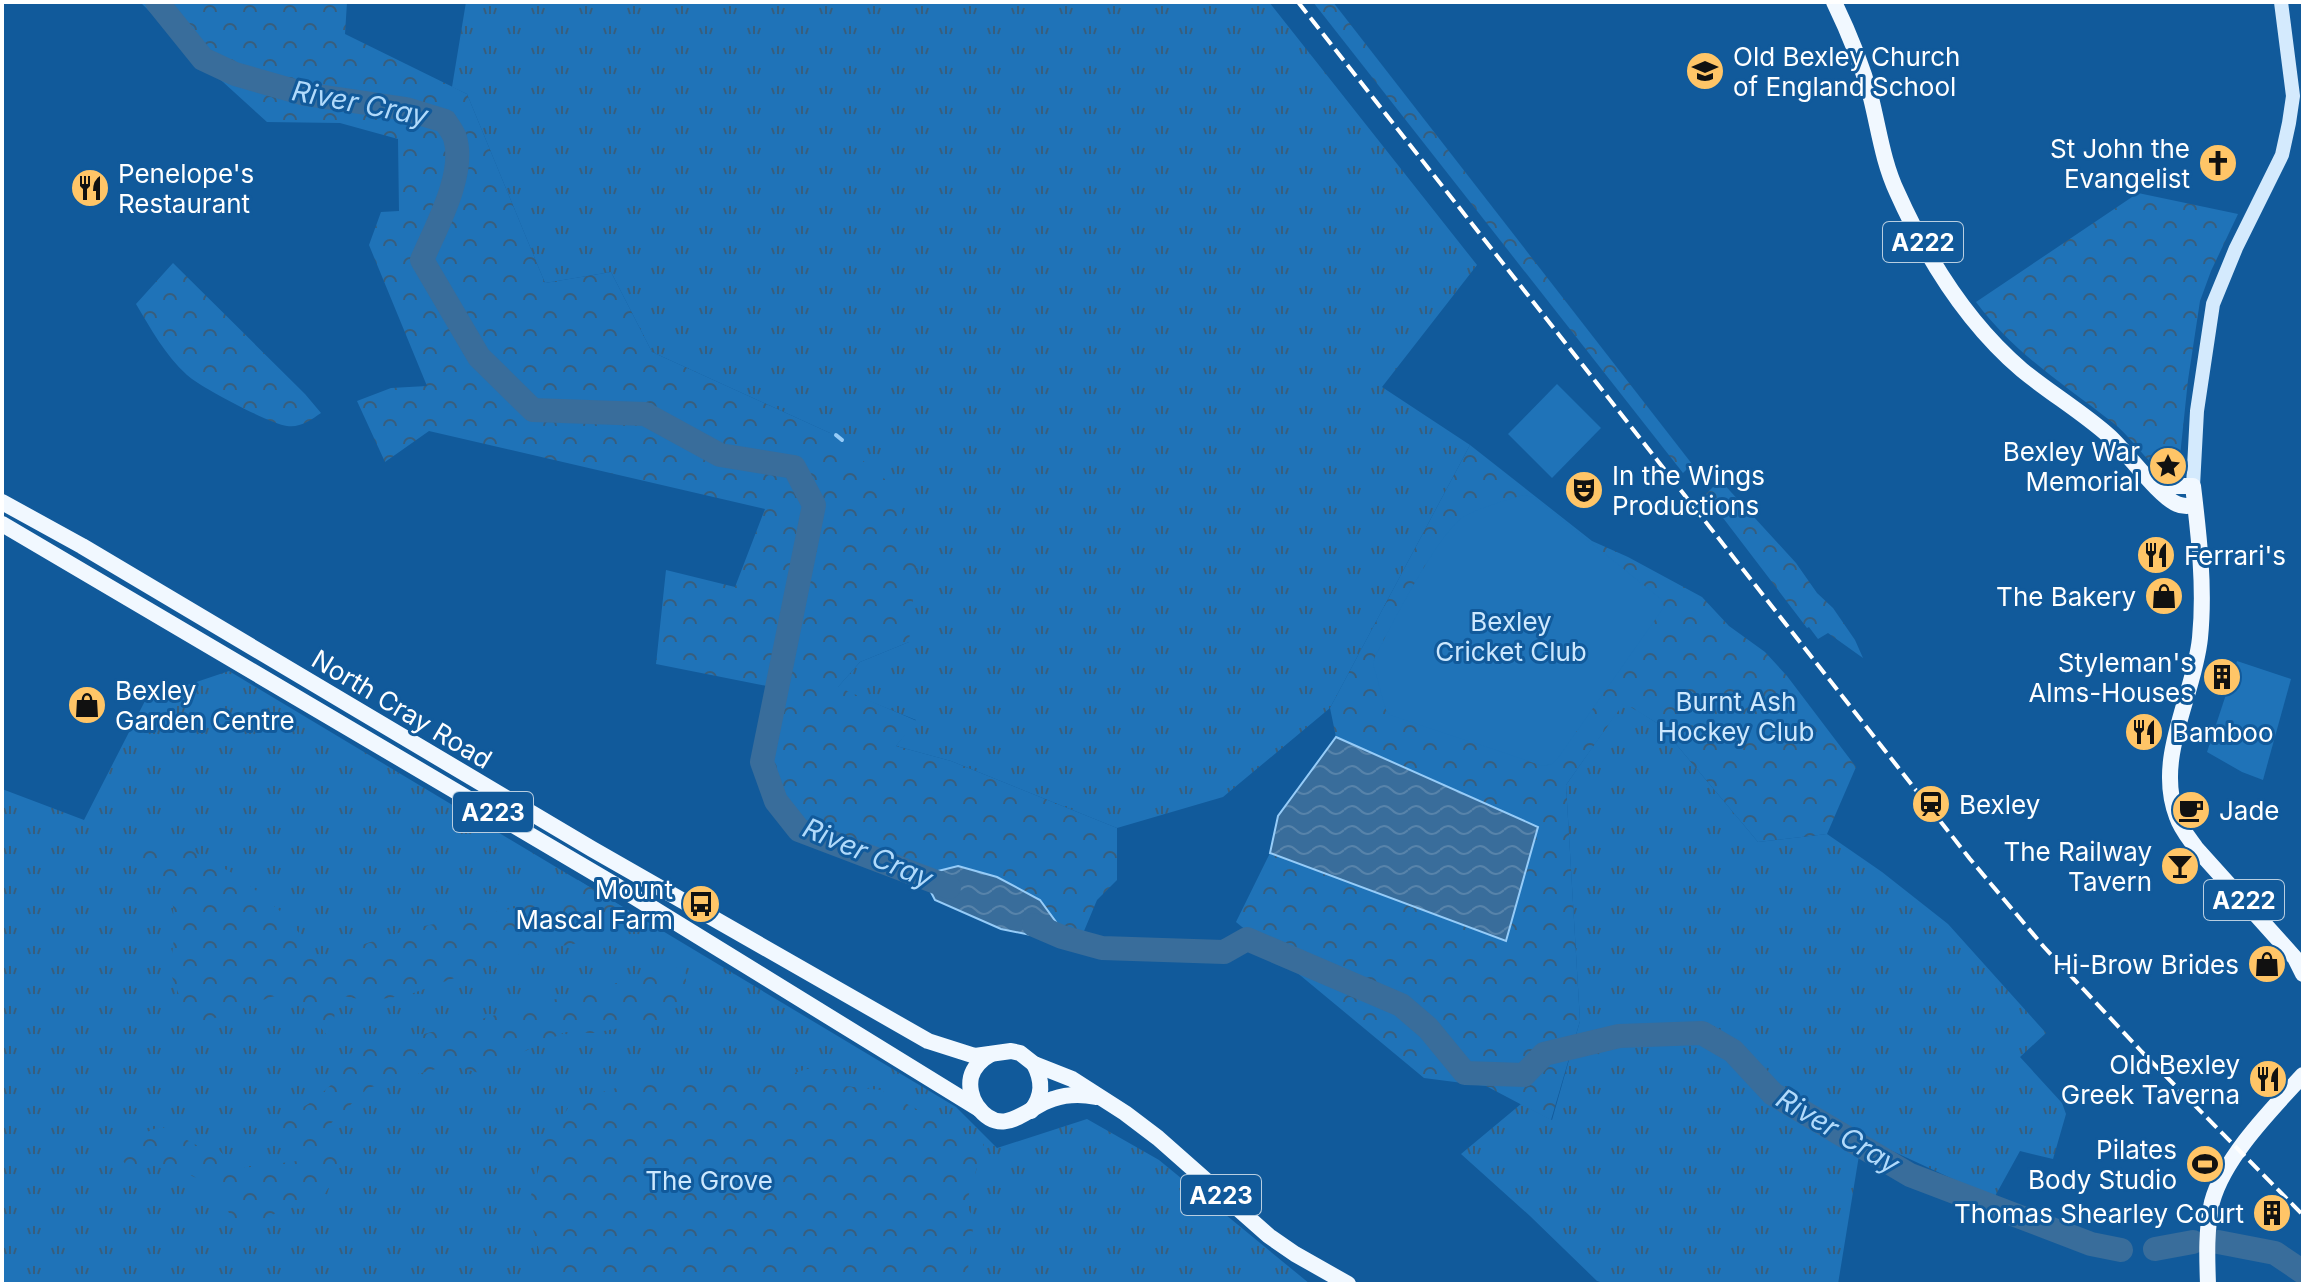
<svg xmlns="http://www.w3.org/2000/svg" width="2305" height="1286" font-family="Inter,sans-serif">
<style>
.grass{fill:url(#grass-tufts)}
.forest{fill:url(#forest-crowns)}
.garden{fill:#1f73b8}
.water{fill:url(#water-waves);stroke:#96ccf8;stroke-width:2}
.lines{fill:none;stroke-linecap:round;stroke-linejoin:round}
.stream{stroke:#96ccf8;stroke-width:4}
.river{stroke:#396d9b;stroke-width:24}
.secondary{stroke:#d4eafd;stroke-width:14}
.primary{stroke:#f1f8ff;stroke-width:16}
.rail{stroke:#fff;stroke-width:4;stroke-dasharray:14 6;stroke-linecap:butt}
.labels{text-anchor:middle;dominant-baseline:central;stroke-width:6;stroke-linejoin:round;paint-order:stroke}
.shield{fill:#115a9b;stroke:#b8cee1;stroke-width:2}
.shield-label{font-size:24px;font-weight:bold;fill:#fff}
.poi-label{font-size:26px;fill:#fff;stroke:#115a9b;text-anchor:end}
.park-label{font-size:26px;fill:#cde8fe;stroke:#115a9b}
.street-label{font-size:26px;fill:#fff;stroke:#115a9b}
.water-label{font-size:28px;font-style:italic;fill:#b1dafb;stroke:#115a9b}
</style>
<defs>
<pattern id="grass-tufts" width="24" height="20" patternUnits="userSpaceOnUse" patternTransform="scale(2)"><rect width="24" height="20" fill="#1f73b8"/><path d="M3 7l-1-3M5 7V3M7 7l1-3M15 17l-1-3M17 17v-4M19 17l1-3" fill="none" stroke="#385e7d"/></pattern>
<pattern id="forest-crowns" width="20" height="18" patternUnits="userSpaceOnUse" patternTransform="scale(2)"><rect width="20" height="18" fill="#1f73b8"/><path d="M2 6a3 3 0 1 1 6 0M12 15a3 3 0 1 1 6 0" fill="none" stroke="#385e7d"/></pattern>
<pattern id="water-waves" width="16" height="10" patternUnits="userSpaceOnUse" patternTransform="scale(2)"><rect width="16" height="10" fill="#396d9b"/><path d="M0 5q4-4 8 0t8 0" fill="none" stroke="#5783aa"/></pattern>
</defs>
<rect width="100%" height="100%" fill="#115a9b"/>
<g class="grass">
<polygon points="466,2 1269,2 1477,265 1382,387 1470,445 1330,708 1223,797 1117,828 951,761 896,746 916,720 837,688 860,662 909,642 830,433 652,352 611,272 545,283 467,94 452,87"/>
<polygon points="229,671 956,1107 997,1148 1087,1119 1159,1160 1310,1284 2,1284 2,789 84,820 146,699"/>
<polygon points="1624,702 1660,725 1758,842 1827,834 1882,872 1948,924 2046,1033 2020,1057 2062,1103 2066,1114 2053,1159 2020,1151 1994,1198 1862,1137 1838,1284 1607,1284 1597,1281 1530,1216 1461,1154 1521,1104 1552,1120 1580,1021 1566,785"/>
</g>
<g class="forest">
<polygon points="140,2 347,2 345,34 467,94 545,283 611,272 652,352 830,433 892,485 917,557 909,642 860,662 838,687 917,721 896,746 951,761 1117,828 1117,880 1097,900 1079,943 922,875 799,830 776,801 762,762 777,688 656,664 666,570 735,587 765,509 429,431 385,462 357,401 391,388 427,386 369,245 381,212 399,211 398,139 340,123 267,122 201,62"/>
<polygon points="1313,2 1333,2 1692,464 1683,473"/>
<path d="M 2138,193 L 2238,214 L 2211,271 L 2200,301 L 2188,380 L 2180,456 C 2172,452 2167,453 2159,458 L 2156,467 C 2140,453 2129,435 2112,422 C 2062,383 2015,354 1976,302 Z"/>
<path d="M 173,263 L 305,394 L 321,413 C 311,420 300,428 287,426 C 270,424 200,387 187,375 C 165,355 151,329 136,304 Z"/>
<polygon points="1470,445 1592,541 1628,557 1702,597 1729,626 1765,652 1787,676 1856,767 1827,834 1758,842 1660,725 1624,703 1566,785 1580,1021 1551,1120 1486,1086 1424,1078 1236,922 1270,853 1505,941 1537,827 1336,737 1330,708"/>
<polygon points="1720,480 1796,563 1817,593 1833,608 1855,640 1863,658 1828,633 1818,639 1809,627 1807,628 1717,510 1703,497"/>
<polygon points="143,842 191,850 241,878 287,917 324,966 352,948 414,928 521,907 566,894 578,880 638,916 595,940 523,953 408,995 368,1001 339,995 336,1000 332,1041 291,993 271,997 199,1024 183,1005 170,972 174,938 173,906 154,877 120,859 116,848"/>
<polygon points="685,965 687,997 663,1020 593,1033 565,1032 479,1073 450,1065 368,1088 325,1129 338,1159 334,1178 323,1197 299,1209 288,1206 253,1226 233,1219 210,1184 192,1176 178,1166 127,1166 119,1156 121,1143 161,1126 202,1148 220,1151 235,1169 297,1161 299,1151 282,1131 282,1120 313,1101 331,1085 341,1056"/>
<polygon points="807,1069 841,1069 845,1086 880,1090 984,1144 966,1204 974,1220 968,1269 961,1284 561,1284 544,1267 527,1209 541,1161 530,1141 555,1127 573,1101 656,1076 738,1075 756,1085"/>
</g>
<g class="garden">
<polygon points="1557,384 1601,428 1552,478 1508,434"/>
<path d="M 1523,495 L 1534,497 L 1661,599 L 1664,607 L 1558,758 L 1552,764 L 1543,766 L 1390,715 L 1386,710 L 1373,664 L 1375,657 C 1392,625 1438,532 1465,516 C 1482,507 1504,501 1523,495 Z"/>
<polygon points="2237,661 2291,679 2263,780 2242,772 2207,752"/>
</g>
<g class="water">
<polygon points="1336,737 1538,827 1506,941 1270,853 1278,816"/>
<polygon points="958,866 997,877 1040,900 1064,933 1061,941 1001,929 935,900 922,875"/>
</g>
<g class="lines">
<polyline class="stream" points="836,435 842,440"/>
<g class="river">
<path d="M 157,2 L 203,59 L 235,74 L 305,94 L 406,109 L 445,121 C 448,126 453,132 455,138 C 466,174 436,227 422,260 L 479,357 L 533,410 L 645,414 L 720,455 L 794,467 L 814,505 L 762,762 L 776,801 L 799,830 L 949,887"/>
<polyline points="1034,925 1062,937 1102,948 1224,952 1247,939 1401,1005 1428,1028 1465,1073 1524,1075 1544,1054 1619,1036 1702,1033 1733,1051 1773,1094 1910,1175 2091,1244 2121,1250"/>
<polyline points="2218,1242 2275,1253 2303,1272"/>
<polyline points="2155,1249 2193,1242"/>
</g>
<polyline class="secondary" points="2193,486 2197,411 2213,304 2236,248 2282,155 2289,123 2293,96 2281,2"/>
<g class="primary">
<path d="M 1834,2 C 1849,33 1862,65 1871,98 C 1879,130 1883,162 1897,192 C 1926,257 1967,323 2022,370 C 2050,393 2082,412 2109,436 C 2127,452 2159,497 2177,504 C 2183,507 2190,506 2195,505"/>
<path d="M 2152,477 L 2169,486 L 2193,486 C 2199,536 2205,588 2200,638 C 2194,697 2154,758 2177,817 C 2181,829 2189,838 2196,848 L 2295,958 L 2303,974"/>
<polyline points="2,502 82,546 592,849 928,1041 975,1056 1011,1051 1020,1053 1034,1064 1072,1079 1125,1113 1158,1138 1269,1236 1295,1254 1348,1284"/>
<polyline points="2,524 615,885 979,1109"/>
<path d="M 991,1054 C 982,1059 974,1066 971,1077 C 969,1086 971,1098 977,1106 C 1003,1142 1029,1105 1053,1099 C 1068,1094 1081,1094 1096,1097"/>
<path d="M 1031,1111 C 1043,1096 1043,1081 1034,1064"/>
<path d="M 2208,1284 C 2207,1257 2206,1229 2212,1202 C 2224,1157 2272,1109 2303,1075"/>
</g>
<polyline class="rail" points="1298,2 1970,859 2044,947 2142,1052 2303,1215"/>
</g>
<defs>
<symbol id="school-disc" viewBox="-11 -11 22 22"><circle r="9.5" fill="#ffc567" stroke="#115a9b"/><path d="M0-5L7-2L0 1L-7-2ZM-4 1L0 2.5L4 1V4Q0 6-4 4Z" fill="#111"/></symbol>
<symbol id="church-disc" viewBox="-11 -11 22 22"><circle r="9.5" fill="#ffc567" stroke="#115a9b"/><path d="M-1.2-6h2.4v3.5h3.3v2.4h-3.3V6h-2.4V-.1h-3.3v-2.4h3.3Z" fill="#111"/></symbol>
<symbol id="restaurant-disc" viewBox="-11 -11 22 22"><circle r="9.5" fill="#ffc567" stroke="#115a9b"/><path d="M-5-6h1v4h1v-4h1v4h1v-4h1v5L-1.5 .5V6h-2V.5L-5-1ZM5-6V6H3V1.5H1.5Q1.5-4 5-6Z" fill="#111"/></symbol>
<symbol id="sight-disc" viewBox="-11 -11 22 22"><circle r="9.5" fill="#ffc567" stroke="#115a9b"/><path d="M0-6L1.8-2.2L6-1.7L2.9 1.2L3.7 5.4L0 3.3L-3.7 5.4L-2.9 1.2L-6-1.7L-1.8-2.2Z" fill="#111"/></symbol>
<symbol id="theatre-disc" viewBox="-11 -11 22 22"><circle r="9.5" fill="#ffc567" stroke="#115a9b"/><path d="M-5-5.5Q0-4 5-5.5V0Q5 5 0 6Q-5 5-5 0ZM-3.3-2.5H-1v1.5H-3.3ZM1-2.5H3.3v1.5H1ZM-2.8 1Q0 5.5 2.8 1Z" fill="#111"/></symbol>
<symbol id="shop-disc" viewBox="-11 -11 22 22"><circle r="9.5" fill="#ffc567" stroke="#115a9b"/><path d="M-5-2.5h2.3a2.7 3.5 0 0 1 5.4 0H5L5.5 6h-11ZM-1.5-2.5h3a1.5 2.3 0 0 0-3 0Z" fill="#111"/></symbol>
<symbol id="building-disc" viewBox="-11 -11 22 22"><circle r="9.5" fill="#ffc567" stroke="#115a9b"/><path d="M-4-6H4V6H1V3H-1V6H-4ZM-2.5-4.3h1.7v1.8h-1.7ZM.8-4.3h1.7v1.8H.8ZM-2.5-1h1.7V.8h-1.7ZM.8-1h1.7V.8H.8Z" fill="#111"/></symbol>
<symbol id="station-disc" viewBox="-11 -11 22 22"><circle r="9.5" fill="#ffc567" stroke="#115a9b"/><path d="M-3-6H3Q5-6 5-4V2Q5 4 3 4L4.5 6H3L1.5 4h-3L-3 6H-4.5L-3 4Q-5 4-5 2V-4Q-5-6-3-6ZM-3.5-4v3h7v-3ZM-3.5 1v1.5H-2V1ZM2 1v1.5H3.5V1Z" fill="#111"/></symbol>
<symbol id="cafe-disc" viewBox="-11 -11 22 22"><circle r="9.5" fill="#ffc567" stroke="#115a9b"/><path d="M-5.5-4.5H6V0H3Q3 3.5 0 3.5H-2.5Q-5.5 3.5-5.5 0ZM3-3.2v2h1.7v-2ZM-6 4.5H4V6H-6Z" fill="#111"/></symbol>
<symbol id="bar-disc" viewBox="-11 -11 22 22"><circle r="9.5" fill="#ffc567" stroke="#115a9b"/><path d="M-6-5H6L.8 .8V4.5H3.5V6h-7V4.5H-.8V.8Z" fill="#111"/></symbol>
<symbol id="bus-disc" viewBox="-11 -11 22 22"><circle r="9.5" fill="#ffc567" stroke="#115a9b"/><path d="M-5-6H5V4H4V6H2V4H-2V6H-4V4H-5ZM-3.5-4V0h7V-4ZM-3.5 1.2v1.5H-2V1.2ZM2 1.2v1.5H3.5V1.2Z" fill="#111"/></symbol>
<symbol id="stadium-disc" viewBox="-11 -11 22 22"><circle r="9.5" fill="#ffc567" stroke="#115a9b"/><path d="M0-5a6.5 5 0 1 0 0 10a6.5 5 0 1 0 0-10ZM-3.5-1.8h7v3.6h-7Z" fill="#111"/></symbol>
</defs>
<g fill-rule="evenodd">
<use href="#school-disc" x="1683" y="49" width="44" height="44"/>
<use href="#church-disc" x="2196" y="141" width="44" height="44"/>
<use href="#restaurant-disc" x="68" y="166" width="44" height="44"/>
<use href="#sight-disc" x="2146" y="444" width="44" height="44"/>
<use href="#theatre-disc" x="1562" y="468" width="44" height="44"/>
<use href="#restaurant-disc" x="2134" y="533" width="44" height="44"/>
<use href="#shop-disc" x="2142" y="574" width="44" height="44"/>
<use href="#building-disc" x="2200" y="655" width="44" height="44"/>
<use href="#shop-disc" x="65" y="683" width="44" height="44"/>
<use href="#restaurant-disc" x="2122" y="710" width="44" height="44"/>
<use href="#station-disc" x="1909" y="782" width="44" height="44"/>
<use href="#cafe-disc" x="2169" y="788" width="44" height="44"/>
<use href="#bar-disc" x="2158" y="844" width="44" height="44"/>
<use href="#bus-disc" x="679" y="882" width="44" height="44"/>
<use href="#shop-disc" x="2245" y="942" width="44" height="44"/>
<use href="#restaurant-disc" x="2246" y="1057" width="44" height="44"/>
<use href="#stadium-disc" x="2183" y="1142" width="44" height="44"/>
<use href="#building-disc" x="2250" y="1191" width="44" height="44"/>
</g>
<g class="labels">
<g class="shield">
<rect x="1883" y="222" width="80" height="40" rx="6"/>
<rect x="453" y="792" width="80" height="40" rx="6"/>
<rect x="2204" y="880" width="80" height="40" rx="6"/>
<rect x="1181" y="1175" width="80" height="40" rx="6"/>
</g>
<g class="shield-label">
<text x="1923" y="242">A222</text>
<text x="493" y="812">A223</text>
<text x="2244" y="900">A222</text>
<text x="1221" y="1195">A223</text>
</g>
<g class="poi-label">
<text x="1733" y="56" text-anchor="start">Old Bexley Church<tspan x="1733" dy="30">of England School</tspan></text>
<text x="2190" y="148">St John the<tspan x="2190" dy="30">Evangelist</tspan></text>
<text x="118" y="173" text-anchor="start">Penelope's<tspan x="118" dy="30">Restaurant</tspan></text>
<text x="2140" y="451">Bexley War<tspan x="2140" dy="30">Memorial</tspan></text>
<text x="1612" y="475" text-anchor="start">In the Wings<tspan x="1612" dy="30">Productions</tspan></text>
<text x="2184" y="555" text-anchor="start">Ferrari's</text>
<text x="2136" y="596">The Bakery</text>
<text x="2194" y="662">Styleman's<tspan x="2194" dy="30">Alms-Houses</tspan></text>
<text x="115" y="690" text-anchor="start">Bexley<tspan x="115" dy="30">Garden Centre</tspan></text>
<text x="2172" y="732" text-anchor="start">Bamboo</text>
<text x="1959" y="804" text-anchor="start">Bexley</text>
<text x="2219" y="810" text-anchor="start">Jade</text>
<text x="2152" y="851">The Railway<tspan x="2152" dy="30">Tavern</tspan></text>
<text x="673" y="889">Mount<tspan x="673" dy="30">Mascal Farm</tspan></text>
<text x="2239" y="964">Hi-Brow Brides</text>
<text x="2240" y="1064">Old Bexley<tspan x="2240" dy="30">Greek Taverna</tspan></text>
<text x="2177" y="1149">Pilates<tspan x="2177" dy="30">Body Studio</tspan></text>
<text x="2244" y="1213">Thomas Shearley Court</text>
</g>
<g class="park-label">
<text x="1511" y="621">Bexley<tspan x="1511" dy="30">Cricket Club</tspan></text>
<text x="1736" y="701">Burnt Ash<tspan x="1736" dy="30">Hockey Club</tspan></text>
<text x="709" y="1180">The Grove</text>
</g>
<g class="street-label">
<text transform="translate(402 709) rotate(31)">North Cray Road</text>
</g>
<g class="water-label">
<text transform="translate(360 103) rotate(11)">River Cray</text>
<text transform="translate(868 853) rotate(23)">River Cray</text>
<text transform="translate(1838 1131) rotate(31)">River Cray</text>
</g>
</g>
<rect width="2305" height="1286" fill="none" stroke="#ffffff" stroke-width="8"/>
</svg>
